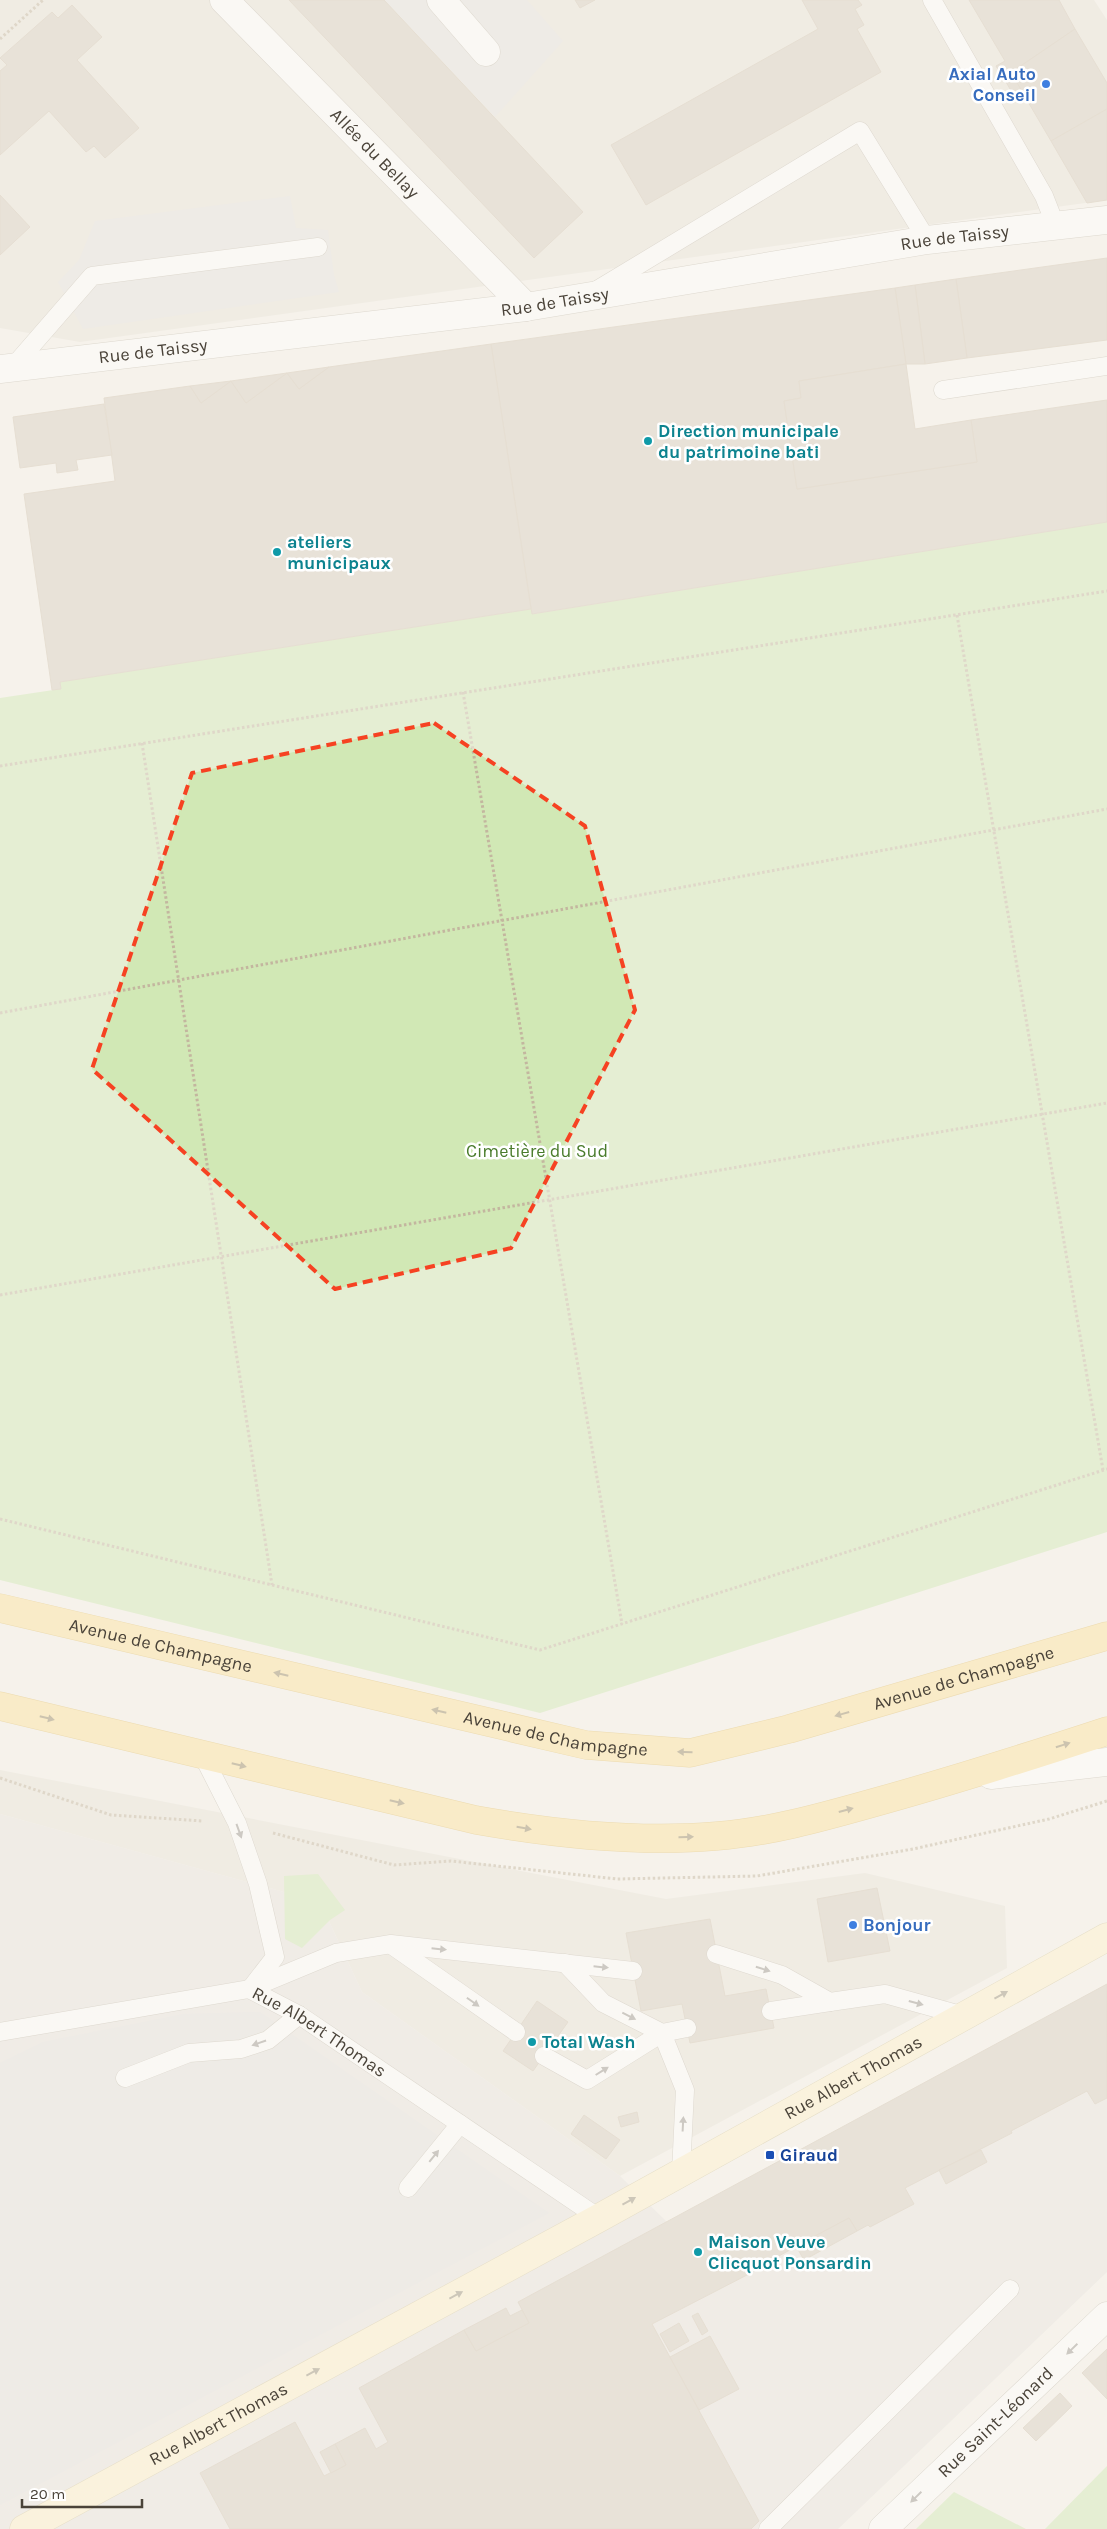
<svg xmlns="http://www.w3.org/2000/svg" width="1107" height="2529" font-family="Karla,sans-serif">
<style>
.residential{fill:#e9e4da}
.industrial{fill:#e8e4e0}
.green{fill:#d1e8b5}
.parking{fill:#e4e2df}
.building{fill:#d7cec1;stroke:#d2c6b4}
.lines{fill:none;stroke-linecap:round;stroke-linejoin:round}
.lane-casing{stroke:#c1baae;stroke-width:19}
.street-casing{stroke:#c1baae;stroke-width:29}
.secondary-casing{stroke:#d4c69c;stroke-width:29}
.primary-casing{stroke:#e2bf6c;stroke-width:29}
.path{stroke:#c3b69f;stroke-width:3;stroke-dasharray:2.5 2.5;stroke-linecap:butt}
.lane{stroke:#fff;stroke-width:18}
.street{stroke:#fff;stroke-width:28}
.secondary{stroke:#fef2cd;stroke-width:28}
.primary{stroke:#fce29d;stroke-width:28}
.oneway{fill:#9a8b66}
.oneway2{fill:#9b9892}
.oneway3{fill:#9b927c}
.marked{fill:none;stroke:#f64222;stroke-width:4;stroke-dasharray:10 6;stroke-linejoin:round}
.shop-dot{fill:#3f7fe0;stroke:#fff;stroke-width:2}
.culture-dot{fill:#0f9aa8;stroke:#fff;stroke-width:2}
.transit-dot{fill:#1a4fb4;stroke:#fff;stroke-width:2}
.labels{text-anchor:middle;dominant-baseline:central;stroke-width:5;stroke-linejoin:round;paint-order:stroke}
.shop-label{font-size:18px;font-weight:bold;fill:#366cbe;stroke:#fff;text-anchor:end}
.street-label{font-size:18px;fill:#4a4339;stroke:#fff}
.culture-label{font-size:18px;font-weight:bold;fill:#0d838f;stroke:#fff;text-anchor:start}
.park-label{font-size:18px;fill:#4a7c2c;stroke:#fff}
.transit-label{font-size:18px;font-weight:bold;fill:#164399;stroke:#fff;text-anchor:start}
</style>
<rect width="100%" height="100%" fill="#f5f2eb"/>
<g class="residential">
<polygon points="0,0 1094,0 1107,20 1107,200 80,342 0,328"/>
<polygon points="0,1770 666,1899 865,1873 1005,1906 1007,1968 620,2176 362,1992 320,1902 0,1814"/>
</g>
<polygon class="industrial" points="0,1814 320,1902 362,1992 620,2176 667,2222 1107,1984 1107,2272 838,2529 0,2529"/>
<g class="green">
<polygon points="1107,522 1107,1532 540,1713 0,1580 0,698 60,689 60,682 531,609 533,614"/>
<polygon points="318,1874 345,1910 330,1920 302,1948 285,1939 284,1876"/>
<polygon points="1107,2466 1107,2529 1045,2529"/>
<polygon points="954,2492 1026,2529 916,2529"/>
</g>
<g class="parking">
<polygon points="384,0 527,0 563,41 495,117"/>
<polygon points="290,196 296,228 328,230 334,275 339,292 83,329 58,282 79,260 95,221"/>
<polygon points="260,2012 549,2213 0,2505 0,2063 43,2042 184,2014"/>
</g>
<g class="building">
<polygon points="289,0 384,0 583,212 534,258"/>
<polygon points="575,0 595,0 580,8"/>
<polygon points="802,0 858,0 862,5 855,9 864,25 857,29 881,72 646,205 611,145 818,29"/>
<polygon points="969,0 1059,0 1075,29 1003,78 996,66 1005,61"/>
<polygon points="72,5 102,37 77,60 139,128 105,158 94,146 86,152 49,111 0,155 0,71 7,65 0,58 52,12 58,18"/>
<polygon points="1075,29 1107,83 1107,109 1051,141 1014,78 1006,82 1003,78"/>
<polygon points="1014,78 1025,96 1017,101 1006,82"/>
<polygon points="1107,109 1107,200 1087,203 1051,141"/>
<polygon points="0,195 30,227 0,255"/>
<polygon points="1107,258 1107,340 967,358 956,279"/>
<polygon points="956,279 967,358 925,364 915,285"/>
<polygon points="915,285 925,364 906,364 895,288"/>
<polygon points="895,288 906,364 799,381 801,398 784,401 797,489 977,462 971,420 1107,400 1107,522 532,614 491,344"/>
<polygon points="491,344 531,609 60,682 61,689 52,690 24,494 115,481 104,398 190,386 201,403 231,381 246,403 287,373 299,389 329,367"/>
<polygon points="906,364 915,429 971,420 977,462 797,489 784,401 801,398 799,381"/>
<polygon points="329,367 299,389 287,373"/>
<polygon points="287,373 246,403 231,381"/>
<polygon points="231,381 201,403 190,386"/>
<polygon points="104,404 112,455 76,460 78,470 57,473 56,463 20,468 13,417"/>
<polygon points="877,1888 890,1951 828,1962 817,1899"/>
<polygon points="710,1919 725,1996 766,1989 774,2028 690,2043 682,2004 641,2011 626,1933"/>
<polygon points="1107,1984 1107,2098 1095,2104 1087,2091 1011,2131 1012,2133 905,2188 914,2204 870,2227 868,2225 857,2231 849,2218 775,2258 776,2260 652,2324 759,2521 751,2529 230,2529 200,2473 295,2422 324,2476 346,2465 335,2444 365,2428 376,2449 388,2442 359,2388 464,2330 476,2351 529,2323 518,2302"/>
<polygon points="537,2001 568,2022 533,2071 503,2051"/>
<polygon points="637,2112 639,2122 621,2127 618,2117"/>
<polygon points="584,2115 620,2140 606,2159 571,2134"/>
<polygon points="981,2150 987,2162 946,2184 939,2170"/>
<polygon points="849,2218 857,2231 804,2260 796,2246"/>
<polygon points="506,2308 510,2316 522,2310 529,2323 476,2351 464,2330"/>
<polygon points="698,2313 708,2331 702,2335 692,2316"/>
<polygon points="679,2323 689,2341 670,2352 660,2334"/>
<polygon points="710,2336 739,2389 699,2410 670,2357"/>
<polygon points="1107,2349 1107,2399 1082,2373"/>
<polygon points="1060,2393 1072,2406 1036,2441 1023,2428"/>
<polygon points="335,2444 346,2465 331,2473 320,2452"/>
</g>
<g class="lines">
<defs>
<g id="lane">
<polyline points="932,0 1044,196 1055,224"/>
<polyline points="597,290 860,131 927,240"/>
<polyline points="13,367 92,276 318,247"/>
<polyline points="943,390 1107,366"/>
<polyline points="203,1756 237,1823 258,1884 275,1957 251,1988"/>
<polyline points="393,1946 516,2032"/>
<polyline points="716,1954 782,1975 830,2002 885,1994 964,2016"/>
<polyline points="565,1963 603,2003 662,2033 687,2028"/>
<polyline points="249,1989 336,1953 391,1944 633,1971"/>
<polyline points="771,2011 830,2002"/>
<path id="s1" d="M 0,2032 L 249,1989 L 299,2015 L 599,2218"/>
<polyline points="544,2056 587,2080 662,2033 685,2090 681,2172"/>
<polyline points="125,2078 189,2053 241,2049 268,2040 299,2015"/>
<polyline points="408,2188 460,2124"/>
<polyline points="768,2529 1010,2289"/>
</g>
<g id="street">
<path id="s2" d="M 224,0 L 526,307"/>
<polyline points="441,0 486,52"/>
<path id="s3" d="M 0,369 L 526,307 L 927,240 L 1107,220"/>
<polyline points="991,1775 1107,1762"/>
<path id="s4" d="M 883,2529 L 1107,2316"/>
</g>
<g id="secondary">
<path id="s5" d="M 24,2529 L 599,2218 L 1107,1937"/>
</g>
<g id="primary">
<path id="s6" d="M 0,1608 L 586,1745 L 690,1753 L 789,1729 L 1107,1636"/>
<path d="M 0,1706 L 476,1820 C 555,1834 637,1843 717,1836 C 769,1832 819,1818 869,1804 C 949,1782 1028,1757 1107,1731"/>
</g>
</defs>
<use href="#lane" class="lane-casing"/>
<use href="#street" class="street-casing"/>
<use href="#secondary" class="secondary-casing"/>
<use href="#primary" class="primary-casing"/>
<g class="path">
<polyline points="0,39 43,0"/>
<polyline points="957,615 1103,1470"/>
<polyline points="463,692 622,1624"/>
<polyline points="142,743 272,1585"/>
<polyline points="0,766 1107,591"/>
<polyline points="0,1013 1107,809"/>
<polyline points="0,1295 1107,1103"/>
<polyline points="0,1519 540,1650 1107,1469"/>
<polyline points="0,1778 111,1815 203,1821"/>
<polyline points="273,1833 394,1865 451,1861 617,1879 757,1876 913,1849 1049,1819 1107,1801"/>
</g>
<use href="#lane" class="lane"/>
<use href="#street" class="street"/>
<use href="#secondary" class="secondary"/>
<use href="#primary" class="primary"/>
</g>
<defs><path id="oneway-solid" d="M-6-.8H1V-3.2L6.5 0L1 3.2V.8H-6Z" transform="scale(1.25)"/></defs>
<g class="oneway">
<use href="#oneway-solid" transform="translate(281 1674) rotate(-167)"/>
<use href="#oneway-solid" transform="translate(439 1711) rotate(-167)"/>
<use href="#oneway-solid" transform="translate(842 1714) rotate(164)"/>
<use href="#oneway-solid" transform="translate(47 1718) rotate(14)"/>
<use href="#oneway-solid" transform="translate(1063 1745) rotate(-18)"/>
<use href="#oneway-solid" transform="translate(685 1752) rotate(-179)"/>
<use href="#oneway-solid" transform="translate(239 1765) rotate(14)"/>
<use href="#oneway-solid" transform="translate(397 1802) rotate(13)"/>
<use href="#oneway-solid" transform="translate(846 1810) rotate(-15)"/>
<use href="#oneway-solid" transform="translate(524 1828) rotate(10)"/>
<use href="#oneway-solid" transform="translate(686 1837) rotate(-1)"/>
</g>
<g class="oneway2">
<use href="#oneway-solid" transform="translate(239 1831) rotate(70)"/>
<use href="#oneway-solid" transform="translate(439 1949) rotate(6)"/>
<use href="#oneway-solid" transform="translate(601 1967) rotate(6)"/>
<use href="#oneway-solid" transform="translate(763 1969) rotate(17)"/>
<use href="#oneway-solid" transform="translate(473 2002) rotate(35)"/>
<use href="#oneway-solid" transform="translate(916 2003) rotate(15)"/>
<use href="#oneway-solid" transform="translate(629 2016) rotate(27)"/>
<use href="#oneway-solid" transform="translate(259 2043) rotate(161)"/>
<use href="#oneway-solid" transform="translate(602 2071) rotate(-32)"/>
<use href="#oneway-solid" transform="translate(683 2124) rotate(-87)"/>
<use href="#oneway-solid" transform="translate(434 2156) rotate(-51)"/>
<use href="#oneway-solid" transform="translate(1072 2349) rotate(136)"/>
<use href="#oneway-solid" transform="translate(916 2497) rotate(136)"/>
</g>
<g class="oneway3">
<use href="#oneway-solid" transform="translate(1001 1995) rotate(-29)"/>
<use href="#oneway-solid" transform="translate(629 2201) rotate(-29)"/>
<use href="#oneway-solid" transform="translate(456 2295) rotate(-28)"/>
<use href="#oneway-solid" transform="translate(313 2372) rotate(-28)"/>
</g>
<path d="M0 0H1107V2529H0ZM 434,723 L 585,826 L 635,1010 L 511,1248 L 335,1289 L 92,1069 L 192,773 Z" fill="#f5f2eb" fill-opacity=".55" fill-rule="evenodd"/>
<path class="marked" d="M 434,723 L 585,826 L 635,1010 L 511,1248 L 335,1289 L 92,1069 L 192,773 Z"/>
<g class="shop-dot">
<circle cx="1046" cy="84" r="5"/>
<circle cx="853" cy="1925" r="5"/>
</g>
<g class="culture-dot">
<circle cx="648" cy="441" r="5"/>
<circle cx="277" cy="552" r="5"/>
<circle cx="532" cy="2042" r="5"/>
<circle cx="698" cy="2252" r="5"/>
</g>
<rect class="transit-dot" x="765" y="2150" width="10" height="10" rx="2.5"/>
<g class="labels">
<g class="shop-label">
<text x="1036" y="74">Axial Auto<tspan x="1036" dy="21">Conseil</tspan></text>
<text x="863" y="1925" text-anchor="start">Bonjour</text>
</g>
<g class="street-label">
<text stroke="none"><textPath href="#s2" startOffset="215">Allée du Bellay</textPath></text>
<text stroke="none"><textPath href="#s3" startOffset="964">Rue de Taissy</textPath></text>
<text stroke="none"><textPath href="#s3" startOffset="559">Rue de Taissy</textPath></text>
<text stroke="none"><textPath href="#s3" startOffset="154">Rue de Taissy</textPath></text>
<text stroke="none"><textPath href="#s6" startOffset="165">Avenue de Champagne</textPath></text>
<text stroke="none"><textPath href="#s6" startOffset="990">Avenue de Champagne</textPath></text>
<text stroke="none"><textPath href="#s6" startOffset="570">Avenue de Champagne</textPath></text>
<text stroke="none"><textPath href="#s1" startOffset="335">Rue Albert Thomas</textPath></text>
<text stroke="none"><textPath href="#s5" startOffset="944">Rue Albert Thomas</textPath></text>
<text stroke="none"><textPath href="#s4" startOffset="155">Rue Saint-Léonard</textPath></text>
<text stroke="none"><textPath href="#s5" startOffset="221">Rue Albert Thomas</textPath></text>
</g>
<g class="culture-label">
<text x="658" y="431">Direction municipale<tspan x="658" dy="21">du patrimoine bati</tspan></text>
<text x="287" y="542">ateliers<tspan x="287" dy="21">municipaux</tspan></text>
<text x="542" y="2042">Total Wash</text>
<text x="708" y="2242">Maison Veuve<tspan x="708" dy="21">Clicquot Ponsardin</tspan></text>
</g>
<g class="park-label">
<text x="537" y="1151">Cimetière du Sud</text>
</g>
<g class="transit-label">
<text x="780" y="2155">Giraud</text>
</g>
</g>
<path d="M22 2499v8h120v-8" fill="none" stroke="#4a4339" stroke-width="2.5"/>
<text x="30" y="2499" font-size="15" fill="#4a4339" stroke="#ffffff" stroke-width="4" paint-order="stroke">20 m</text>
</svg>
